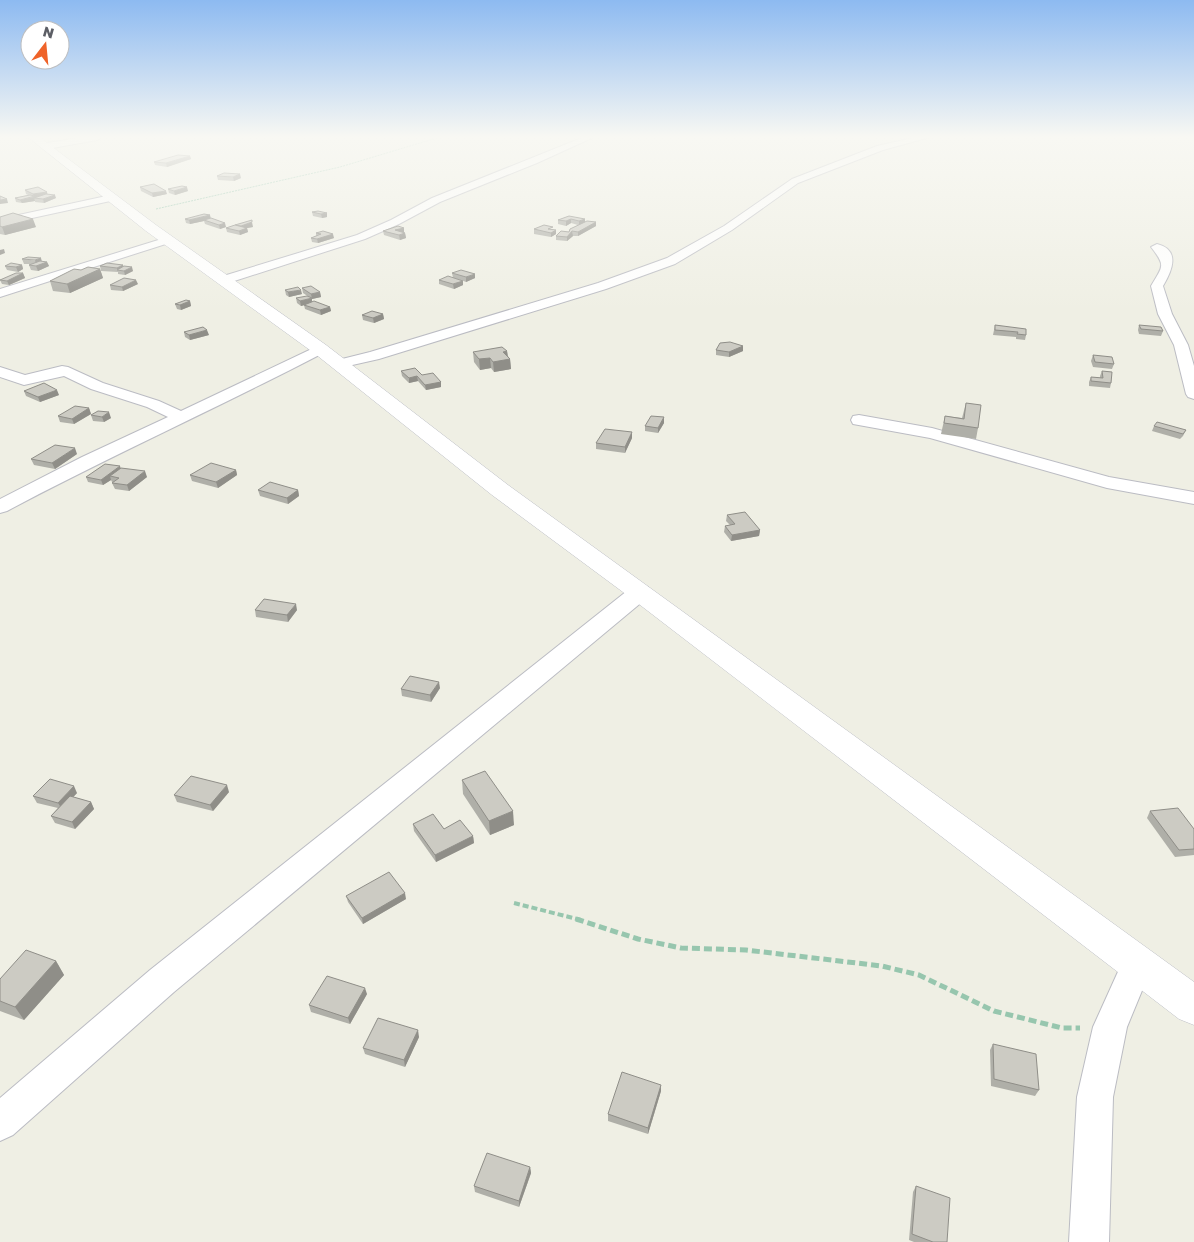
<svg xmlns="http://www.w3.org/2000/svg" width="1194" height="1242" font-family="'Golos Text',sans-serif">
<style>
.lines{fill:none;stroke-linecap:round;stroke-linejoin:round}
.minor-casing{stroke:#bbbcc3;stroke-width:2}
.secondary-casing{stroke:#bcbec5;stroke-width:1}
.path-far2{stroke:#97c6ae;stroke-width:1;stroke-dasharray:2 1;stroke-linecap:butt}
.path-far1{stroke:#97c6ae;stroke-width:4;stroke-dasharray:6 3;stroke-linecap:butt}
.path{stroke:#97c6ae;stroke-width:5;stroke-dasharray:8 4;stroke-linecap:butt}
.minor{fill:#fff;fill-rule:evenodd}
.secondary{fill:#fff;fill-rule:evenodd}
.wall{fill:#afafa8}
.shaded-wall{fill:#8f8e88}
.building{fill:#cccbc3;stroke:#8f8e88}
</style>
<rect width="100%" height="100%" fill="#efefe4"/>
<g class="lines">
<defs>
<g id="minor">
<polygon points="85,137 101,137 97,140 47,149 43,146 47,143"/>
<polygon points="584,137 594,137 537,163 440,202 399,224 365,239 228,283 220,283 218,280 220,277 357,235 391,220 432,198"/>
<polygon points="917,137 930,137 883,150 798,183 732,230 675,264 606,289 379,359 339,368 334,367 332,364 334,361 370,352 598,283 667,258 724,226 792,179 877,146"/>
<polygon points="111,195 116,198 115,200 0,225 0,219"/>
<polygon points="168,237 172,238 174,240 172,242 0,297 0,289"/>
<path d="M 1157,244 C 1181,250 1172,271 1163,286 L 1172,314 L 1188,345 L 1194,366 L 1194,399 L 1188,397 L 1186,394 L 1174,345 L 1158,314 L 1151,286 C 1163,266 1166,266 1151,247 Z"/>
<path d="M 320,345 L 325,346 L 327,349 L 325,352 C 220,407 112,455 7,511 L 0,513 L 0,499 L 82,457 L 168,417 L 147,407 L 91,389 L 64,376 L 24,385 L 0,377 L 0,367 L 25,375 L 62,366 L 68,367 L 103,383 L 159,401 L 181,411 Z"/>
<polygon points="859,415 932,428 1109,477 1194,492 1194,504 1107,488 930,438 853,424 851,420 853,416"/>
<polygon points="640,586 648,587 651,592 648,597 174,992 13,1135 0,1141 0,1098 150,970 632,587"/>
<polygon points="1137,950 1148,954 1153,964 1127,1027 1113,1097 1109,1242 1069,1242 1077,1097 1093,1027 1126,954"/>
</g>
<polygon id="secondary" points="28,137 39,137 156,225 326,345 508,485 1194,982 1194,1025 1179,1019 631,598 492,495 314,353 146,231"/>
</defs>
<use href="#minor" class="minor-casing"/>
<use href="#secondary" class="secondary-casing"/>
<polyline class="path-far2" points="156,209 340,167 440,137"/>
<polyline class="path-far1" points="514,903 581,920"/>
<polyline class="path" points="576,919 638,939 681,948 746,950 882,966 919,975 994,1011 1062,1028 1080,1028"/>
<use href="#minor" class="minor"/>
<use href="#secondary" class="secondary"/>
</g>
<g class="wall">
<polygon points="190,156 191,159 167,167 155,165 154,162"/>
<polygon points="217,176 241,178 234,181 218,180"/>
<polygon points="140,187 167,194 153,197 141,191"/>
<polygon points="168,189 188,191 175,195 169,193"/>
<polygon points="25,190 47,194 56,198 44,203 35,202 35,201 22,203 16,202 15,198 28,195 26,194"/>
<polygon points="318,211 327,217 322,218 313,216 312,212"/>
<polygon points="569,216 585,222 596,226 578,236 573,236 567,241 556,240 556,236 569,232 578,225 571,223 566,226 558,224 558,220"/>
<polygon points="0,217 36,227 5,235 0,234"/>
<polygon points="211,218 226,227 220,229 205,224 204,221 190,224 186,223 185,219"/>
<polygon points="235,225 253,227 247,228 248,232 240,235 227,232 226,228"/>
<polygon points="404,228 404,232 402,233 405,233 406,238 400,240 384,235 383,231"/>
<polygon points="534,229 556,230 556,234 551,237 534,234"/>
<polygon points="316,233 334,238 318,243 312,242 311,238 316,236"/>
<polygon points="22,259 47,262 49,266 38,271 31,270 29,265 32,264 24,264"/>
<polygon points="22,265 23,269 18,272 7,270 5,266"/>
<polygon points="100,266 124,267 133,271 125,275 118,274 118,272 101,271"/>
<polygon points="100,269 103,278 70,293 53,291 50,281 81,270"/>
<polygon points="23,273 25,278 9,285 2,284 0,280"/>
<polygon points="452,273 475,278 466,282 461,280 463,281 463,285 454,289 439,284 439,280 453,278"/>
<polygon points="138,284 123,291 111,290 110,285"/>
<polygon points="302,288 320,292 321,297 312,299 303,293"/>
<polygon points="285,290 302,294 289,297 286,295"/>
<polygon points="296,298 330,307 331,311 321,315 305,309 304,305 301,306 297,303"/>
<polygon points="190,301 191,306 181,310 177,309 175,304"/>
<polygon points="383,314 384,319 374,323 363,320 362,315"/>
<polygon points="995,325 1026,335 1025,340 1016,339 1016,337 993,335"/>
<polygon points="1139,325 1163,331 1161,336 1139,334 1138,330"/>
<polygon points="184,332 209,335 190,340 185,337"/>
<polygon points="743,346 743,351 729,357 716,355 716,350"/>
<polygon points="507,351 508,356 510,359 511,369 494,372 491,368 480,370 474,362 473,352"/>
<polygon points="1093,355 1114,364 1112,369 1093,367 1091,361"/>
<polygon points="401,371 422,375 441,382 441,387 426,390 418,381 409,383 402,376"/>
<polygon points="1102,371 1111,383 1110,388 1089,386 1089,382 1091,377 1100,378 1100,376"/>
<polygon points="24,391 59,395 40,402 26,396"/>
<polygon points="966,403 978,428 976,439 941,434 945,416 962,418"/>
<polygon points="89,408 91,414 74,424 60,422 58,416"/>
<polygon points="91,415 111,418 104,422 93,421"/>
<polygon points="664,417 664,423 658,433 645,431 645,426"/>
<polygon points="1154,426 1186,430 1183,436 1180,439 1152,431"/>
<polygon points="632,438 625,453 596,449 596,443"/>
<polygon points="77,454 55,469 34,465 31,459"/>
<polygon points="121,468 147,477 129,491 115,489 112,483 113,482 112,482 111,480 103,485 88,482 86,477"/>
<polygon points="236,470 237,475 218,488 192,481 190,475"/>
<polygon points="258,490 298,490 299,496 288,504 260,496"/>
<polygon points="727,515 760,530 759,536 731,541 724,532 725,526 730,525 726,521"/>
<polygon points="255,610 297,610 288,622 256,617"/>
<polygon points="440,688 431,702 402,696 401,689"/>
<polygon points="462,780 514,825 490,835 463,794"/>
<polygon points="229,792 213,811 177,802 174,795"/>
<polygon points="77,793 73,797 91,802 94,809 75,829 55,823 51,816 58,808 37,803 33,796"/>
<polygon points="1150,811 1194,829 1194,855 1175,857 1147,818"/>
<polygon points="413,824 444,829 473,836 474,843 436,862 414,831"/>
<polygon points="346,896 406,899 363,924 348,902"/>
<polygon points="56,961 64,975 24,1020 0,1011 0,979"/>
<polygon points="367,994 350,1024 311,1012 309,1005"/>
<polygon points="419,1037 405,1067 365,1054 363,1048"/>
<polygon points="993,1044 1039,1090 1035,1096 991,1086 990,1050"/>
<polygon points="661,1085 661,1091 648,1134 608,1121 608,1114"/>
<polygon points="530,1167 531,1173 519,1207 475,1192 474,1186"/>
<polygon points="916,1186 947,1242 914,1242 909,1240 913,1192"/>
</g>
<g class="shaded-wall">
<polygon points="190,156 191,159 167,167 166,163"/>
<polygon points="240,174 241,178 234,181 233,177"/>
<polygon points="187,187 188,191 175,195 174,191"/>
<polygon points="166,191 167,194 153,197 152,193"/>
<polygon points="47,192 48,196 34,198 35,201 22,203 20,200 34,197 33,194"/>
<polygon points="55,195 56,198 44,203 43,199"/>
<polygon points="7,199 8,203 0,204 0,200"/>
<polygon points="327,213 327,217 322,218 321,214"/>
<polygon points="210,215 211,219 204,220 204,221 190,224 189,220"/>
<polygon points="33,219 36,227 5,235 2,227"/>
<polygon points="571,219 571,223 566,226 566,221"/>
<polygon points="585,219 585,223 579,225 579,221"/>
<polygon points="252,222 253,227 247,228 248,232 240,235 239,231 242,230 241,226"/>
<polygon points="596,222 596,226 578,236 578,232"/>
<polygon points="225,223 226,227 220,229 219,225"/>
<polygon points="404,228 404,232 395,234 395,230"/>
<polygon points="556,230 556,234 551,237 551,233"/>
<polygon points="572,231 573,236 567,241 567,237"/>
<polygon points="405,233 406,238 400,240 399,235"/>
<polygon points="333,234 334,238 318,243 317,239"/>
<polygon points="4,249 5,253 0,255 0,250"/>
<polygon points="41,258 42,262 36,265 35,260"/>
<polygon points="47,262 49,266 38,271 36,266"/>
<polygon points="22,265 23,269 18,272 16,267"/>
<polygon points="123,265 124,269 117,270 117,268"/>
<polygon points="132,267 133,271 125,275 124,271"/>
<polygon points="100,269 103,278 70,293 67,284"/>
<polygon points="23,273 25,278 9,285 7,281"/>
<polygon points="475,274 475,278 466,282 466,277"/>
<polygon points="136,280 138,284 123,291 122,287"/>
<polygon points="463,281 463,285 454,289 453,284"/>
<polygon points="301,290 302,294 289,297 288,292"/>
<polygon points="320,292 321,297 312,299 311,294"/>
<polygon points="312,298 312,303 301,306 300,301"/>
<polygon points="190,301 191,306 181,310 180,305"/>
<polygon points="330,307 331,311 321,315 320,310"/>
<polygon points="383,314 384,319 374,323 373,318"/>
<polygon points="207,330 209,335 190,340 189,335"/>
<polygon points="743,346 743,351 729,357 729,352"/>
<polygon points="507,351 508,359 510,359 511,369 494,372 493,362 503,352"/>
<polygon points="490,358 491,368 480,370 479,359"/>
<polygon points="417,376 418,381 409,383 409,378"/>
<polygon points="441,382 441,387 426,390 425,385"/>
<polygon points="57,390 59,395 40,402 38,397"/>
<polygon points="89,408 91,414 74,424 72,419"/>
<polygon points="109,412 111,418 104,422 102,417"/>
<polygon points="664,417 664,423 658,433 658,428"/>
<polygon points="632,432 632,438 625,453 625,447"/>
<polygon points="75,448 77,454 55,469 52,463"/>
<polygon points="120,466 122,472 110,476 111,480 103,485 101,480"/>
<polygon points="236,470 237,475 218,488 216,482"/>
<polygon points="145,471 147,477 129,491 127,485"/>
<polygon points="298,490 299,496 288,504 287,498"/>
<polygon points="760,530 759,536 731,541 732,535"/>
<polygon points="296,604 297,610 288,622 287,615"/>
<polygon points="439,682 440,688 431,702 430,695"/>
<polygon points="227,785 229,792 213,811 210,805"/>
<polygon points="74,786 77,793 62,809 58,803"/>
<polygon points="91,802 94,809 75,829 72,822"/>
<polygon points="513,811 514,825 490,835 489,821"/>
<polygon points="473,836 474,843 436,862 435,855"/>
<polygon points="405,893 406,899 363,924 362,918"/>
<polygon points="56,961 64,975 24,1020 15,1007"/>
<polygon points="365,988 367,994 350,1024 348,1018"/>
<polygon points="418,1030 419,1037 405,1067 404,1060"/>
<polygon points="661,1085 661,1091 648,1134 648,1128"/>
<polygon points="530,1167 531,1173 519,1207 519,1201"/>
</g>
<g class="building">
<polygon points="178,155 190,156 166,163 154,162"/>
<polygon points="224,173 240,174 233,177 217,176"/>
<polygon points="154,184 166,191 152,193 140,187"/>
<polygon points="182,186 187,187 174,191 168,189"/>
<polygon points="38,187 47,192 33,194 25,190"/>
<polygon points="46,194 55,195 43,199 34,198"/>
<polygon points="30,195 35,196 20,200 15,198"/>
<polygon points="0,196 7,199 0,200"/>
<polygon points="318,211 327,213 321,214 312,212"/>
<polygon points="13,213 33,219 2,227 0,226 0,217"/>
<polygon points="204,214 210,215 189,220 185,219"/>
<polygon points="569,216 585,219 579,221 571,219 566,221 558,220"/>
<polygon points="211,218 225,223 219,225 204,220"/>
<polygon points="252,220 252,222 241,226 235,225"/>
<polygon points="587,221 596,222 578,232 572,231 567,237 556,236 561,231 569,232 570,229"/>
<polygon points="235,225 247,228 239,231 226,228"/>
<polygon points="544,225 553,227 548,229 556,230 551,233 534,229"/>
<polygon points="398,226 404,228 395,230 405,233 399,235 383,231"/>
<polygon points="323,231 333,234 317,239 311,238 321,234 316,233"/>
<polygon points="28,257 41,258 35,260 22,259"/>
<polygon points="40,261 47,262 36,266 29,265"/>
<polygon points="11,263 22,265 16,267 5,266"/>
<polygon points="107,263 123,265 117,268 100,266"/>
<polygon points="124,266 132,267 124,271 117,270"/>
<polygon points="88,267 100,269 67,284 50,281 74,269 81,270"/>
<polygon points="461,270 475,274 466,277 452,273"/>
<polygon points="16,273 23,273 7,281 0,280"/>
<polygon points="448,276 463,281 453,284 439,280"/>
<polygon points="124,278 136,280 122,287 110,285"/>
<polygon points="311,286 320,292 311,294 302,288"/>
<polygon points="298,287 301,290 288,292 285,290"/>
<polygon points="307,296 312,298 300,301 296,298"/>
<polygon points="186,300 190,301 180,305 175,304"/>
<polygon points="314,301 330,307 320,310 304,305"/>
<polygon points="372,311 383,314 373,318 362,315"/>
<polygon points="995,325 1026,329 1026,335 1017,334 1018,332 995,330"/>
<polygon points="1139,325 1161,327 1163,331 1141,329"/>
<polygon points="203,327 207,330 189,335 184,332"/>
<polygon points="730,342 743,346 729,352 716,350 720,343"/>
<polygon points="502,347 507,351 503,352 510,359 493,362 490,358 479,359 473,352"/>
<polygon points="1093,355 1112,357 1114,364 1095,362"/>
<polygon points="415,368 422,375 433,373 441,382 425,385 417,376 409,378 401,371"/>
<polygon points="1102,371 1112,372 1111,383 1091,381 1091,377 1103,378"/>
<polygon points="44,383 57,390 38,397 24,391"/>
<polygon points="966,403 981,405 978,428 944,423 945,416 964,419"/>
<polygon points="75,406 89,408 72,419 58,416"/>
<polygon points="98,411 109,412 102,417 91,415"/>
<polygon points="651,416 664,417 658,428 645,426"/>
<polygon points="1157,422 1186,430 1183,434 1154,426"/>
<polygon points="605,429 632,432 625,447 596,443"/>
<polygon points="55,445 75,448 52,463 31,459"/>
<polygon points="211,463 236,470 216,482 190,475"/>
<polygon points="105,464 120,466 101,480 86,477"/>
<polygon points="121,468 145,471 127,485 112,483 119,478 110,476"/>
<polygon points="270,482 298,490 287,498 258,490"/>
<polygon points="745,512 760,530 732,535 725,526 735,524 727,515"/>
<polygon points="264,599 296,604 287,615 255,610"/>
<polygon points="410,676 439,682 430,695 401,689"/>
<polygon points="485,771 513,811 489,821 462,780"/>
<polygon points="191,776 227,785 210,805 174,795"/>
<polygon points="50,779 74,786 58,803 33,796"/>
<polygon points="70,796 91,802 72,822 51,816"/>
<polygon points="1178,808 1194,829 1194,849 1179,850 1150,811"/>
<polygon points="433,814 444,829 460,820 473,836 435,855 413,824"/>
<polygon points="389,872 405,893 362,918 346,896"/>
<polygon points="26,950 56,961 15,1007 0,1001 0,979"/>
<polygon points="327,976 365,988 348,1018 309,1005"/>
<polygon points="378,1018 418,1030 404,1060 363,1048"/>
<polygon points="993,1044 1036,1054 1039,1090 994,1079"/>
<polygon points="622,1072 661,1085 648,1128 608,1114"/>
<polygon points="487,1153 530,1167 519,1201 474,1186"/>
<polygon points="916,1186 950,1198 947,1242 933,1242 912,1234"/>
</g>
<linearGradient id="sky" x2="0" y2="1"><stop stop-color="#8dbaf1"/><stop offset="0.44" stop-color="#f8f8f3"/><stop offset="1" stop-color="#f8f8f3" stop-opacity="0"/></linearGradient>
<rect width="1194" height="311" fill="url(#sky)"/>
<g transform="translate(45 45) rotate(16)"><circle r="24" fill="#ffffff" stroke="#bebfc1"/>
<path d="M0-4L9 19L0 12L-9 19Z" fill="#ef6329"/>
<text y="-8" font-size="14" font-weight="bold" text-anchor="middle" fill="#5c5e65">N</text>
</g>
</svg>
